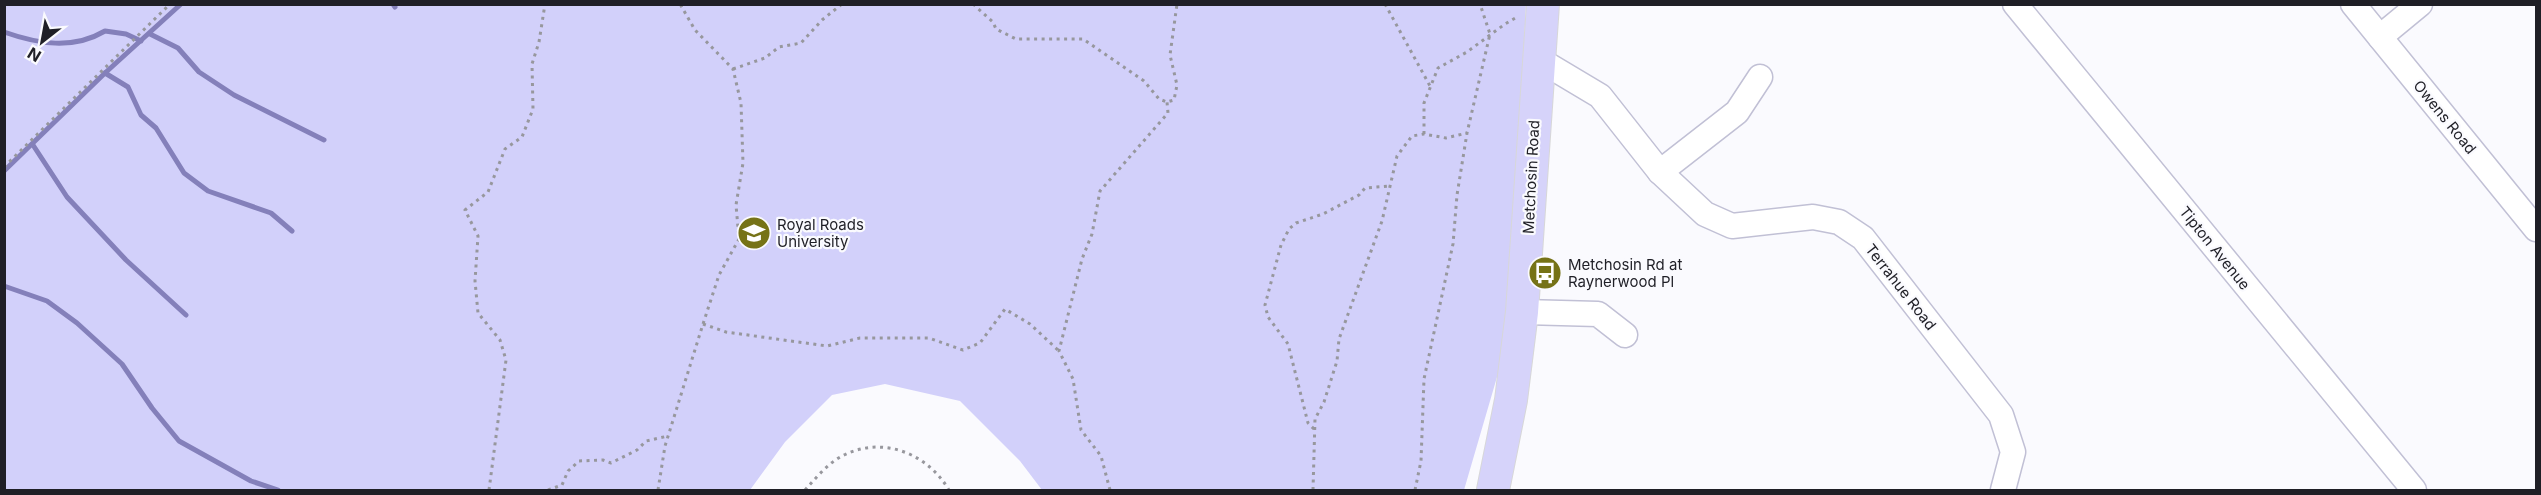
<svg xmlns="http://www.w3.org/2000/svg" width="2541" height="495" font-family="Inter,sans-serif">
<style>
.green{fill:#d2d0fa}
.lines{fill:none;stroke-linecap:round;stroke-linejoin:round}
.stream{stroke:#8480ba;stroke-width:5}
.minor-casing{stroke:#c1c0d5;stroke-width:27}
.major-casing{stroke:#d7d7d8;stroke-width:34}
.path{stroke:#97979d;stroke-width:3;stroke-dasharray:3 4.5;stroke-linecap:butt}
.minor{stroke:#fff;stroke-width:24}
.major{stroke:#d6d3fa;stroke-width:32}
.labels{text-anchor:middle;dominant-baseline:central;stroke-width:4.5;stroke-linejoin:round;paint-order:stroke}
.street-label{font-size:15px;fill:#1f1f26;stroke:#fafafe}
.poi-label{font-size:15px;fill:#1f1f26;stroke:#fafafe;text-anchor:start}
</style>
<rect width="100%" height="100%" fill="#fafafe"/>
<polygon class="green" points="4,5 1526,5 1509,336 1464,490 1042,490 1020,461 960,401 885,384 832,395 785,442 750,490 5,490"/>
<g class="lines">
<g class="stream">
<polyline points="393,4 395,7"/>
<path d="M 4,32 C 38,44 73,50 105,31 L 126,34 L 141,41"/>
<polyline points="150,34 178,48 199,72 234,95 324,140"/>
<polyline points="105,73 128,87 141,115 156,128 184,173 208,191 271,213 292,231"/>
<polyline points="33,145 67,197 126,260 186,315"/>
<polyline points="4,171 105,73 181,4"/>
<polyline points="4,286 47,301 77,323 122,364 152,408 179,441 251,481 278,490"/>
</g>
<defs>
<g id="minor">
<polyline points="2015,4 2414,490"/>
<polyline points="2353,4 2536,229"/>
<polyline points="2380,37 2420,4"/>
<polyline points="1538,59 1600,96 1660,172 1705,214 1732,226 1813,217 1839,222 1863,238 2001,415 2013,452 2003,490"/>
<polyline points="1660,172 1737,112 1760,77"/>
<polyline points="1522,312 1598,314 1625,335"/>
</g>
<polyline id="major" points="1493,490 1511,400 1522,312 1543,4"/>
</defs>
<use href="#minor" class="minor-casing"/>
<use href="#major" class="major-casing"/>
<g class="path">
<polyline points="973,4 993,22 996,29 1016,39 1083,39 1144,81 1159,99 1167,102 1174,100 1177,85 1170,55 1177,4"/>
<polyline points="1385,4 1430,86"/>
<polyline points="733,69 765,58 779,47 801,43 822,20 842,4"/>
<polyline points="1424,134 1424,103 1438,68 1467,52 1505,24 1517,17"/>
<polyline points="4,167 170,4"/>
<polyline points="703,324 726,332 827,346 860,338 929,338 963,350 980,343 1005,309 1030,324 1059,351"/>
<polyline points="1314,429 1308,423 1288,344 1268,317 1265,305 1281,245 1289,229 1296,223 1323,214 1359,195 1365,188 1390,186"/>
<polyline points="489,490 506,360 500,340 478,313 475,281 478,236 465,210 488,192 505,149 522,137 533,109 532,64 539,42 545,4"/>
<polyline points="548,490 562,485 568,471 579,461 603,460 611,463 637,450 646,441 668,436"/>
<polyline points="658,490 665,446 703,324 719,275 739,239 736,205 743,163 741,103 733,69 695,30 680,4"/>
<path d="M 805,490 C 816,478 827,464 842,456 C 882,435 927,453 949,490"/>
<polyline points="1110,490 1101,456 1081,430 1073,379 1059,351 1082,259 1092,234 1100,191 1168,113 1167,102"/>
<polyline points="1313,490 1315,419 1324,402 1337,361 1339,339 1382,221 1397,156 1412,136 1424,134 1446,138 1467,133"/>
<polyline points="1415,490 1421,461 1424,379 1453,244 1457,195 1467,133 1490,34 1480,4"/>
</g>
<use href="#minor" class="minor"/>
<use href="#major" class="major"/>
</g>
<defs>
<symbol id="university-disc" viewBox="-11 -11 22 22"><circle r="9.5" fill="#767317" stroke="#fafafe"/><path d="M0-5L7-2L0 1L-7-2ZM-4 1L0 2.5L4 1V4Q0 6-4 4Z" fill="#fff"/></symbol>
<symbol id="bus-disc" viewBox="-11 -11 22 22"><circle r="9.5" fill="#767317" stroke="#fafafe"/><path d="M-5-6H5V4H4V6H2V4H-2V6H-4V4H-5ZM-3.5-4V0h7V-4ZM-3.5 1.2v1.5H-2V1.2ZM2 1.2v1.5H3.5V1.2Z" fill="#fff"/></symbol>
</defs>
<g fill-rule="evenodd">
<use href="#university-disc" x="735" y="214" width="38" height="38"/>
<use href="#bus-disc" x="1526" y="254" width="38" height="38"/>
</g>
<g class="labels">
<g class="street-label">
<text transform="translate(2445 117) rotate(51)">Owens Road</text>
<text transform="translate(1531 177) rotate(-87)">Metchosin Road</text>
<text transform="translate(2215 248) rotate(51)">Tipton Avenue</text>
<text transform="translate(1901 287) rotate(52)">Terrahue Road</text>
</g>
<g class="poi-label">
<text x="777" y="224">Royal Roads<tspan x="777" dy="17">University</tspan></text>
<text x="1568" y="264">Metchosin Rd at<tspan x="1568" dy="17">Raynerwood Pl</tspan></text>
</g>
</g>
<rect width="2541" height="495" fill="none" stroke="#1f1f26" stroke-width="12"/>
<g transform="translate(42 42) rotate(211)" stroke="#fafafe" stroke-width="4.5" paint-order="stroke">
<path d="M0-4.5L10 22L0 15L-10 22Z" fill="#1f1f26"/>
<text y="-9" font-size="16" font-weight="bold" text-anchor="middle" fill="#1f1f26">N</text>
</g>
</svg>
